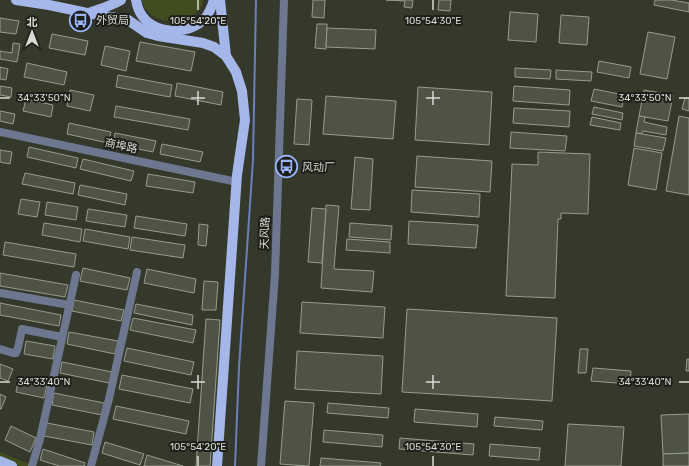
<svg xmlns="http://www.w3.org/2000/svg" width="689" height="466" font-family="Rubik,'Noto Sans SC',sans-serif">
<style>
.green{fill:#414d1f}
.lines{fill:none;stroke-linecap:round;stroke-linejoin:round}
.stream{stroke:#6e80b9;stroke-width:2}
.building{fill:#4f5346;stroke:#979c8d}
.minor{stroke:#6e7790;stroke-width:8}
.major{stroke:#a5b6e9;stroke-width:10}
.ticks{fill:none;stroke:#d9dcd4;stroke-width:1.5}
.labels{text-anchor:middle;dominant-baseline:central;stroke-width:4;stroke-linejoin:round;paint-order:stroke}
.poi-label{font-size:11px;fill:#d9dcd4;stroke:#1d1f19;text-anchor:start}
.street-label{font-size:11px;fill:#d9dcd4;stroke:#1d1f19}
.ticks-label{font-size:10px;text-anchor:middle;fill:#d9dcd4;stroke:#1d1f19;stroke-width:4;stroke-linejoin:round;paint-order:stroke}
</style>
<rect width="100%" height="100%" fill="#35392c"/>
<g class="green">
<path d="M 142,0 L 203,0 C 203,2 203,4 202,6 C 201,7 199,10 198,11 C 194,14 190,18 185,20 C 169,25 145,18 142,0 Z"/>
<polygon points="0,452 34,466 0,466"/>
</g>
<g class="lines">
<polyline class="stream" points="235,466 239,367 253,160 256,0"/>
</g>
<g class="building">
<polygon points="313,0 325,0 324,18 312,17"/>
<polygon points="386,0 413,0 412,8 404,7 405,1"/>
<polygon points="439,0 451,0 450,11 438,10"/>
<polygon points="655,0 671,0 689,3 689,12 654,5"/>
<polygon points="510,12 538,14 536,42 508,40"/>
<polygon points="561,15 589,17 587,45 559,43"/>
<polygon points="0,18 19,21 16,34 0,32"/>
<polygon points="317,24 327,24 326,49 315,48"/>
<polygon points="327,28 376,30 375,49 326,47"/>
<polygon points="648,32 675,37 667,79 640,74"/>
<polygon points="52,34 88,41 85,55 49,48"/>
<polygon points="140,42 195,52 191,71 136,61"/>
<polygon points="13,43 20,44 17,62 0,59 0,51 12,53"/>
<polygon points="105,46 130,51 126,71 101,65"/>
<polygon points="599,61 631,67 629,78 597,72"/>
<polygon points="27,63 67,72 64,85 24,77"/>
<polygon points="0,67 8,69 6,80 0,79"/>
<polygon points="515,68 551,70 550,79 515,77"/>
<polygon points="556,70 592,72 591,81 556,79"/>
<polygon points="118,75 172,85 170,97 116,87"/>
<polygon points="177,83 223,92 221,105 175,96"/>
<polygon points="0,86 12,88 11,97 0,95"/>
<polygon points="514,86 570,90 569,105 513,101"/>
<polygon points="418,87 492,92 489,145 415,140"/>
<polygon points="594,89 624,95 622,107 591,101"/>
<polygon points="70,90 94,95 90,111 67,106"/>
<polygon points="644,90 673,95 668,121 639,116"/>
<polygon points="326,96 396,101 393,139 323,134"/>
<polygon points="685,98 689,98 689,111 682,109"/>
<polygon points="26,99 53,105 51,117 23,111"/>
<polygon points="297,99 312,100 309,145 294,144"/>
<polygon points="116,106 190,119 188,130 114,117"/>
<polygon points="594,107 623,113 622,120 592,114"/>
<polygon points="514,108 570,111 569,127 513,123"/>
<polygon points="0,111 15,114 13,124 0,121"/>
<polygon points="639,116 645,117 644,122 667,127 666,135 643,131 642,134 636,133"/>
<polygon points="679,116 689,118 689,195 666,191"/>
<polygon points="592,117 621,123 620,130 590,125"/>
<polygon points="69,123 111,132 108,143 67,134"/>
<polygon points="511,132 567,136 565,151 510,148"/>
<polygon points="115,133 156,141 153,152 113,144"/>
<polygon points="636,133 666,138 663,151 634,146"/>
<polygon points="162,144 203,152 200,162 160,154"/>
<polygon points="29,147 78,158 76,168 27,157"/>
<polygon points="634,148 662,153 656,190 628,185"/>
<polygon points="0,150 12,152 10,164 0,162"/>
<polygon points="538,152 590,154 588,214 561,213 561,219 558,219 555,298 506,296 512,164 538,165"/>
<polygon points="417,156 492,161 490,192 415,187"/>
<polygon points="355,157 373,159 370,210 351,209"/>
<polygon points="83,159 134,171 131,181 80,169"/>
<polygon points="25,173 75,183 73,194 22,184"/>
<polygon points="148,174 195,182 193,193 146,186"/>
<polygon points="80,185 127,194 125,205 78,195"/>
<polygon points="412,190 480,194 479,217 411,212"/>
<polygon points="21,199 40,202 37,217 18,214"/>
<polygon points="47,202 78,207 76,220 45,215"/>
<polygon points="326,205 339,206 334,269 374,271 372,292 321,288"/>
<polygon points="312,208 326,209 322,263 308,262"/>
<polygon points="88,209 127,215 125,227 86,221"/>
<polygon points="136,216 187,224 185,236 134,228"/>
<polygon points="409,221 478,225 476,248 408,244"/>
<polygon points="44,223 82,229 80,242 42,235"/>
<polygon points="350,223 392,226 391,240 349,237"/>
<polygon points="199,224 208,225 206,246 198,245"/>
<polygon points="85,229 130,237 128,249 83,241"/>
<polygon points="132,237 185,245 183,258 130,250"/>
<polygon points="347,239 390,242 390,253 346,250"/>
<polygon points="5,242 76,254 74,267 3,255"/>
<polygon points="83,268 130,278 127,290 80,281"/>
<polygon points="147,269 196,279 194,293 144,283"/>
<polygon points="0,273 68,285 65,297 0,286"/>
<polygon points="204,281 218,282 216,310 202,310"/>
<polygon points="74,300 124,310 121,321 72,311"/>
<polygon points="302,302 385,307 383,338 300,333"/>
<polygon points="0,303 61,315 59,326 0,315"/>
<polygon points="136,304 193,315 192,325 134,313"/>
<polygon points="407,309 557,318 552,401 402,392"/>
<polygon points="133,318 196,330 193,343 130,330"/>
<polygon points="206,319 220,320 210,466 196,466"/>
<polygon points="69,332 118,341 115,354 67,344"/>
<polygon points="26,341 55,346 53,359 24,354"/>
<polygon points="127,348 194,362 191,375 124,361"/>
<polygon points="580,349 588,349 586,373 578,373"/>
<polygon points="297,351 383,356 381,394 295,389"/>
<polygon points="687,359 689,359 689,371 686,371"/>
<polygon points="62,362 112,372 109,383 60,373"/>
<polygon points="0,364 13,369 8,381 0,378"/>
<polygon points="593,368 631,371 630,384 591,381"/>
<polygon points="122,375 193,389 190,403 119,389"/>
<polygon points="19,378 47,385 44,398 16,392"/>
<polygon points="54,393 104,403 102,415 52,405"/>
<polygon points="0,394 6,397 1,409 0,409"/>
<polygon points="285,401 314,403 309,466 280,464"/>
<polygon points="328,403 389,408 388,418 327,413"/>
<polygon points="116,406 189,421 186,434 113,419"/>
<polygon points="415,409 478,414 477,427 414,422"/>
<polygon points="689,414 689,453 663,454 661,415"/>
<polygon points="495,417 543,421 542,430 494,426"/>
<polygon points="47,423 94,432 92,445 44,436"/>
<polygon points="568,424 624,427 621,466 565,466"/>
<polygon points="11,426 36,438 30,452 5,440"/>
<polygon points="324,430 383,435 382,447 323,442"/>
<polygon points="400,438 474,444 473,455 399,449"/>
<polygon points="105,442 144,454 140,465 102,453"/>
<polygon points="490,444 540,448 539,460 489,456"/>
<polygon points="43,449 85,463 84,466 59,466 40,460"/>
<polygon points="689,453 689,466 663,466 663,454"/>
<polygon points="147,455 183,466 144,466"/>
<polygon points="321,458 381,463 380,466 320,466"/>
</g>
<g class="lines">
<g class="minor">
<polyline points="0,132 237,182"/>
<polyline points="1,293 69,305"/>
<polyline points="0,349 13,353 16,353 18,348 22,329 62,337"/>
<polyline points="32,466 40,439 76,275"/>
<polyline points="91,466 109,399 137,272"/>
<polyline points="261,466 275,274 284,0"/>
</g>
<g class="major">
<polyline points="16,0 49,5 87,13 128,20 147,33 158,36 203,43 214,47 226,56 236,72 242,91 245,120 237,175 217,466"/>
<path d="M 136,0 C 137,6 139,12 143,17 C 157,35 192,35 206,17 C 210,12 212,6 214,0"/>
<polyline points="220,0 226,56"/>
<path d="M 89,13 C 100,9 111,6 121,0"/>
<polyline points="0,461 12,466"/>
</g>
</g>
<path class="ticks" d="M 198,0 L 198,10M 433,0 L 433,10M 198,91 L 198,105M 433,91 L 433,105M 0,98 L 10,98M 191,98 L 205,98M 426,98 L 440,98M 679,98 L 689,98M 198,375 L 198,389M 433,375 L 433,389M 0,382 L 10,382M 191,382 L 205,382M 426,382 L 440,382M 679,382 L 689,382M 198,456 L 198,466M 433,456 L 433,466"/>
<defs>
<symbol id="bus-ring" viewBox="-11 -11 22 22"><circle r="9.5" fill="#1d1f19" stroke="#9cb4fd" stroke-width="1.5"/><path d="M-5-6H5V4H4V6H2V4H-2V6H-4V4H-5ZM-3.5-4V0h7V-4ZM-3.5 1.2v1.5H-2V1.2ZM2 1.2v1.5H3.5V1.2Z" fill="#9cb4fd"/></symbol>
</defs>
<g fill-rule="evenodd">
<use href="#bus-ring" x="68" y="8" width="25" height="25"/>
<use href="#bus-ring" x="274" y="154" width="25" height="25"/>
</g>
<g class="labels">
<g class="poi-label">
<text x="96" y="20">外贸局</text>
<text x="302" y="167">风动厂</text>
</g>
<g class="street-label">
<text transform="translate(121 146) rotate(12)">商埠路</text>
<text transform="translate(265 233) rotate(-88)">天风路</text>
</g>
</g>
<g class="ticks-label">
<text x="198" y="24">105°54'20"E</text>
<text x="433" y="24">105°54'30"E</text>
<text x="44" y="101">34°33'50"N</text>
<text x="645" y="101">34°33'50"N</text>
<text x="44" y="385">34°33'40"N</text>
<text x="645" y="385">34°33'40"N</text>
<text x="198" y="450">105°54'20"E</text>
<text x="433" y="450">105°54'30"E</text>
</g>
<g transform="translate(32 32)" stroke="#1d1f19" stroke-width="3" paint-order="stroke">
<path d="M0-3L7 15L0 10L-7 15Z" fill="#d9dcd4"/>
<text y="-6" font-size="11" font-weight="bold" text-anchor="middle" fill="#d9dcd4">北</text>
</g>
</svg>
